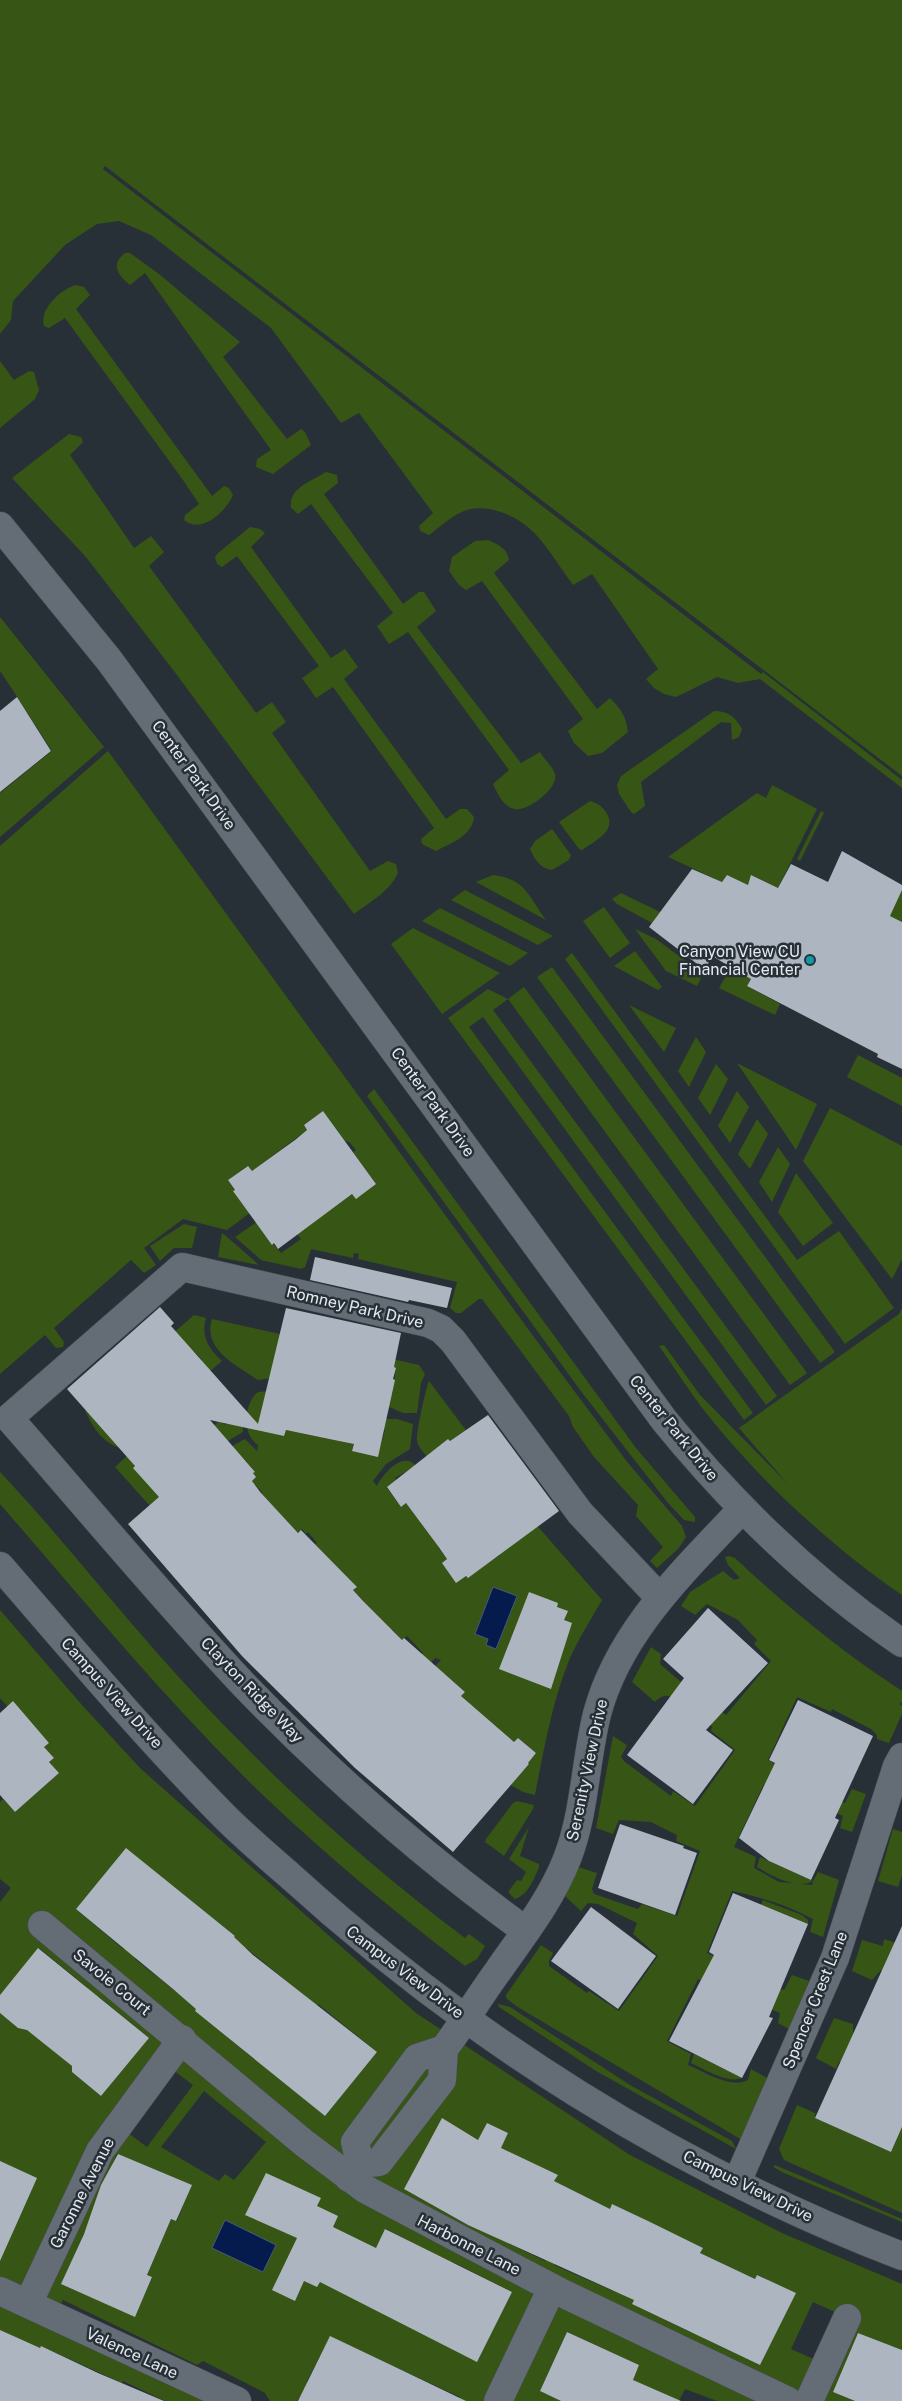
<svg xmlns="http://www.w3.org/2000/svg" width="902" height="2401" font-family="'Public Sans',sans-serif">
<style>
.green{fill:#375514;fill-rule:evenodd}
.water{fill:#051a4d;stroke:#48587d}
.building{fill:#adb6c0}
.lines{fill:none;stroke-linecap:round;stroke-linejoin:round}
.minor-casing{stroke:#484e55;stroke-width:29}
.minor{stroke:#646c75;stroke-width:28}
.culture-dot{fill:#0f9aa8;stroke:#283037;stroke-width:2}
.labels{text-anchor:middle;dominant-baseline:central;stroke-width:5;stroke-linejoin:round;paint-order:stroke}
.street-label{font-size:16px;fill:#e4e9ee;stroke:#283037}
.poi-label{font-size:16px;fill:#e4e9ee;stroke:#283037;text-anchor:end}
</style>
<rect width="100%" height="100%" fill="#283037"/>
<g class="green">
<path d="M 0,0 L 902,0 L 902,776 L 105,166 L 103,169 L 761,674 L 763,672 L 902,780 L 902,788 L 760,679 L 738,683 L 717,677 L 676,697 L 664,694 L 654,688 L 646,679 L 658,669 L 592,574 L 573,585 C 549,553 536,521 494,510 C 484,508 474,507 464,511 C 451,516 440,527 429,535 L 420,531 L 419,526 L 433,513 L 359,413 L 341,423 L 271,328 L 151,235 L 119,221 L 97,224 L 65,245 L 13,301 L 11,320 L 0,334 Z"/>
<path d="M 125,253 L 130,253 L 159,274 L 240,342 L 223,357 L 287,439 L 301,429 L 305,432 L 311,445 L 273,474 L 256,467 L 257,459 L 271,450 L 145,273 L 130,285 C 118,275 110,265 125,253 Z"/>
<path d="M 76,285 L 84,287 L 90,295 L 76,309 L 212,496 L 224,486 L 229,488 L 233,495 C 226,511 202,535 184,520 L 185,515 L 199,504 L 183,480 L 65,318 L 49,328 L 44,326 C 39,309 61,289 76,285 Z"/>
<polygon points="0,361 14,380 29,371 34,372 39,390 35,399 0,428"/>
<path d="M 69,434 L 81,437 L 83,442 L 70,455 L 134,548 L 151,536 L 164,552 L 149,566 L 256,713 L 272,702 L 286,722 L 272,733 L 370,871 L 388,861 L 396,864 L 398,873 C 389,892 370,902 354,914 L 174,671 L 86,557 L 12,478 Z"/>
<path d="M 326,472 L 337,475 L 338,483 L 324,494 L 403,604 L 419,592 L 424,592 L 436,611 L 417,627 L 521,763 L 540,752 C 544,759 553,767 555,774 C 559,788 528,812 515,809 C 503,807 498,794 493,784 L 509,770 L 408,632 L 389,644 L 377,626 L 393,613 L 311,504 L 298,514 L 291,508 C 288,488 312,481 326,472 Z"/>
<path d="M 250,527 L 260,529 L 265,533 L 251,547 L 331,658 L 345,649 L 358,667 L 344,679 L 446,819 L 460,809 L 467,809 L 474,817 C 472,836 451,843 436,851 L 422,844 L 421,839 L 434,828 L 333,687 L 316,698 L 302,678 L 319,666 L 237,556 L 222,567 L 217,564 L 215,557 L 218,553 Z"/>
<path d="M 488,540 C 499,545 507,548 509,560 L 494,573 L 597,709 L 610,698 C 621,709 626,716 628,732 L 602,753 L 588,756 L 574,743 L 568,731 L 583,719 L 482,581 L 466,590 L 459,585 L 449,571 L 452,557 L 475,541 Z"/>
<polygon points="0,617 104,747 0,837 0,793 52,751 1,672 0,673"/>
<path d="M 714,711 C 729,711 735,717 742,729 L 739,737 L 732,740 L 731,723 L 721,722 L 641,782 L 645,806 L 634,814 L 631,812 L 619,794 L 617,785 L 621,776 Z"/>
<polygon points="108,751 528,1329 628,1463 682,1526 686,1537 678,1549 657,1568 650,1561 663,1547 636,1516 638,1505 594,1457 573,1427 569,1416 482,1299 479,1299 461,1313 456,1313 450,1308 457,1282 358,1259 359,1254 354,1253 353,1258 311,1249 305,1267 301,1269 261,1260 235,1237 258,1221 263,1232 281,1253 301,1239 297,1234 352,1194 356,1198 376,1184 353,1152 356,1150 349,1142 345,1141 323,1111 304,1125 307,1130 252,1171 247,1166 228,1180 242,1203 251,1212 227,1230 183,1219 144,1248 156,1265 144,1273 131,1260 54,1328 64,1342 63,1347 56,1348 45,1335 0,1374 0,846"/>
<polygon points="772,785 817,809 778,888 752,875 748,885 727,875 722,882 668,857 757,793 766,798"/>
<path d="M 590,801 C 597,803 602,806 606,812 C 618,831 596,840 582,850 L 579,849 L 559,822 Z"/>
<polygon points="821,811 824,813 800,861 797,859"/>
<path d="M 552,829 L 571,855 L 569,860 L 552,870 C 540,868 535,860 530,849 L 535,841 Z"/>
<path d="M 493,875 C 526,879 528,896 546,920 L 476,882 Z"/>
<polygon points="465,890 553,936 538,945 451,900"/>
<polygon points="902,890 902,922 890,916"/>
<polygon points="621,893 660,912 652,923 617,904 612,899"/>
<polygon points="604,907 630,943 610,958 583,921"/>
<polygon points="440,908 528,953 510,966 422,921"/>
<polygon points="413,928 500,973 442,1014 391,944"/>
<polygon points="635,929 656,939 703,974 697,986 666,971"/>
<polygon points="635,951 662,987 658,990 614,966"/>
<polygon points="572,953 797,1260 839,1231 894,1308 845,1344 565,959"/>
<polygon points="552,967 835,1352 820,1363 537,977"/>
<polygon points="731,967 755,971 747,986 780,1004 775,1015 719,988"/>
<polygon points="524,987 807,1373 790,1385 508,999 493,1010 777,1396 766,1405 483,1017 469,1027 753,1413 744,1420 448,1018 488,989 508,999"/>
<polygon points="629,1005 676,1028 664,1052"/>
<polygon points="696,1037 706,1052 689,1087 678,1071"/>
<polygon points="858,1055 902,1078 902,1106 847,1077"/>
<polygon points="737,1063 817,1104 796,1150"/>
<polygon points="716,1064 728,1079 710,1115 698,1098"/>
<polygon points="374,1089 636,1448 695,1517 695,1522 684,1520 668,1503 580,1390 367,1096"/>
<polygon points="737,1091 749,1107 730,1143 718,1126"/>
<polygon points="830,1108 902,1146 902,1259 892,1279 803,1161"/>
<polygon points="757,1119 768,1134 750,1169 738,1154"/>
<polygon points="778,1147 790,1164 772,1202 759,1182"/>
<polygon points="796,1173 833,1223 803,1246 778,1212"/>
<polygon points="184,1224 197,1227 192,1248 174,1248 160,1261 150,1246"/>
<polygon points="222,1233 226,1236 259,1265 218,1257"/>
<path d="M 902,1308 L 902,1595 C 833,1548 759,1480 707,1414 C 690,1393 675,1368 659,1346 L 664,1345 L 700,1395 L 787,1483 L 739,1428 L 899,1314 Z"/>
<path d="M 194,1315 L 206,1318 C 201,1336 208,1348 222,1361 L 209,1372 L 200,1362 L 202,1360 L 193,1350 L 190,1351 L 120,1448 C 102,1442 93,1428 85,1410 Z"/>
<path d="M 212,1319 L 419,1365 L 425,1374 L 421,1383 L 417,1413 L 403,1413 L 387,1406 L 390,1395 L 392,1395 L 396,1368 L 372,1362 L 258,1380 C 237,1366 202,1349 212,1319 Z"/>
<path d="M 429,1381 L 540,1529 L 602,1600 C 591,1619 579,1638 570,1658 C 552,1702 544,1749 535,1795 L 523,1792 L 509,1784 L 529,1765 L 528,1763 L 536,1753 L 518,1738 L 514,1742 L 461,1696 L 465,1692 L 447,1676 L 432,1669 L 441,1660 L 435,1658 L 408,1689 L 415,1662 L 423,1653 L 407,1636 L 402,1640 L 392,1629 L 390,1631 L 363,1603 L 364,1601 L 353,1590 L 357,1587 L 318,1547 L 315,1544 L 317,1543 L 308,1532 L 306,1534 L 302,1529 L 298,1533 L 261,1494 L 262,1492 L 252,1481 L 256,1477 L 253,1473 L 255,1472 L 246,1461 L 225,1450 L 245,1439 L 257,1451 L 258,1445 C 241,1434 244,1403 258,1392 L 270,1391 L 284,1436 L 286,1430 L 354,1444 L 352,1451 L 381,1444 L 385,1430 L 382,1429 L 384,1419 L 397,1419 L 413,1424 L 410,1449 L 386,1464 L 373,1481 L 377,1486 C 383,1474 403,1450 416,1466 L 395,1478 L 396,1480 L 387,1488 L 401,1507 L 406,1503 L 439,1546 L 438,1547 L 447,1559 L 442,1563 L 467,1577 L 500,1555 L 474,1453 L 460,1434 L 450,1441 L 448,1439 L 428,1458 C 423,1452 418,1447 417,1440 C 416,1433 426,1387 429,1381 Z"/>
<polygon points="242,1410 243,1432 223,1444 150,1506 115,1467 127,1456 135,1466 133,1468 208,1431 220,1420 225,1425"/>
<path d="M 0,1472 C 55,1530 105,1594 158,1654 C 251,1759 353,1854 465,1938 L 469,1934 L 485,1946 L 477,1959 L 465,1966 C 396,1913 329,1858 266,1798 C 171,1707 87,1604 0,1504 Z"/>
<path d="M 729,1556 L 735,1558 C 787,1607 842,1652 902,1691 L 902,1703 L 900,1702 L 900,1705 L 902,1706 L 902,1714 L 889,1743 L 877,1739 L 877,1735 L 871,1729 L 832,1709 L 831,1712 L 797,1697 L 768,1760 L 789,1772 L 786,1781 L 845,1803 L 852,1789 L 866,1794 L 852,1832 L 840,1828 L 843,1816 L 796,1795 L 794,1796 L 764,1784 L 734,1847 L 756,1857 L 754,1868 L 779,1882 L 812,1885 L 813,1881 C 797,1890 772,1876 757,1867 L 760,1857 L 813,1881 L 818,1872 L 839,1880 L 823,1937 L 810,1932 L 813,1919 C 787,1905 760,1897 732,1891 L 707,1953 L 727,1962 L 755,1985 L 784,1990 L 792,1975 L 809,1981 L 789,2029 L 778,2023 L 780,2013 L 698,1979 L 667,2041 L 691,2054 L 688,2065 C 705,2072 730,2089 748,2080 L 751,2069 L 769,2079 L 742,2140 L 516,2006 L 506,1998 L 506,1995 L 541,1945 L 553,1953 L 549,1961 L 549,1966 L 587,1993 L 589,1991 L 619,2011 L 658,1956 L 633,1934 L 637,1923 L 598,1904 L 588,1903 L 581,1911 L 565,1896 L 578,1867 L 597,1873 L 592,1889 L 594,1894 L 638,1909 L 642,1904 L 677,1916 L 700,1851 L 676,1841 L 677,1835 L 651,1822 L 619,1820 L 613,1834 L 596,1828 L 613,1736 L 627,1745 L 621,1757 L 625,1762 L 671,1796 L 673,1791 L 695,1806 L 735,1750 L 711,1731 L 712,1726 C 701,1718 682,1700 669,1696 C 663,1695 659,1698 655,1702 L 632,1682 L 651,1647 L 661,1654 L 660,1664 L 695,1694 L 698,1692 L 726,1715 L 771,1661 L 754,1644 L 757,1640 L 738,1620 L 707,1604 L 695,1615 L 681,1606 L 690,1592 L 723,1571 L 734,1580 L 740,1578 L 728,1565 L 725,1557 Z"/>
<path d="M 0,1610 L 82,1705 L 140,1768 L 416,2013 L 630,2155 L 782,2233 L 902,2284 L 902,2350 L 858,2333 L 833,2392 L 855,2401 L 717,2401 L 685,2389 L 679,2401 L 626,2397 L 639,2365 L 567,2332 L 540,2391 L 561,2401 L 459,2401 L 460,2397 L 330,2337 L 307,2381 L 308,2386 L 297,2401 L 270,2401 L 265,2393 L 203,2361 L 197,2365 L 63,2300 L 55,2316 L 205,2401 L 165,2401 L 123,2381 L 122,2383 L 41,2346 L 39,2349 L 0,2330 L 0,2013 L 18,2028 L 23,2026 L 72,2066 L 72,2072 L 101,2096 L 149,2038 L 99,1997 L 75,2025 L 76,2003 L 88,1988 L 39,1948 L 0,1995 L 0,1902 L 11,1888 L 0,1879 L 0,1802 L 3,1799 L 15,1812 L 59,1773 L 49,1762 L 54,1758 L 44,1747 L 49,1743 L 13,1702 L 7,1706 L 0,1698 ZM 111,1867 L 151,1869 L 235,1936 L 184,1998 L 135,1959 L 159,1931 L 130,1941 L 123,1949 L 76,1909 ZM 246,1948 L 305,1996 L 254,2059 L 195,2011 ZM 318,2004 L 377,2052 L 325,2116 L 266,2068 ZM 153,2055 L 193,2085 L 147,2147 L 107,2117 ZM 204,2091 L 266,2142 L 234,2180 L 225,2174 L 219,2181 L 161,2147 ZM 442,2119 L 510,2158 L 470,2226 L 404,2189 ZM 487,2123 L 508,2133 L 501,2147 L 480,2138 ZM 117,2154 L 191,2185 L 177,2221 L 171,2219 L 147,2275 L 152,2277 L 135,2316 L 62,2284 L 87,2226 L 121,2240 L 98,2198 ZM 552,2173 L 558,2175 L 554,2181 L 610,2209 L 612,2204 L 647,2221 L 613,2291 L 554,2265 L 570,2233 L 550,2252 L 545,2261 L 485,2232 ZM 386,2229 L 411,2242 L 436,2295 L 453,2262 L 512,2292 L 478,2360 L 351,2297 ZM 667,2231 L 703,2248 L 700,2253 L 755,2279 L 758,2275 L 766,2279 L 782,2319 L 760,2365 L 703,2338 L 718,2304 L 706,2299 L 690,2332 L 632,2304 ZM 813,2302 L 848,2318 L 827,2365 L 791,2349 Z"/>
<polygon points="517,1801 534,1805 533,1809 504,1856 485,1842 486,1839 513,1803"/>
<path d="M 529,1827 L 520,1856 L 539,1864 L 539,1867 C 534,1879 528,1895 515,1899 L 508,1892 L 517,1880 L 521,1881 L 526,1872 L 509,1859 Z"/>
<polygon points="893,1829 902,1832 902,1875 898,1887 878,1881"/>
<polygon points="763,1900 802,1915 808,1920 808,1924 761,1905"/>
<polygon points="884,1939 902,1945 902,1981 881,1970 872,1980 852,1971 862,1940 883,1946"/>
<polygon points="498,2004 510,2007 630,2085 732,2141 736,2149 596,2071 499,2007"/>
<polygon points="834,2018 853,2024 853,2033 902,2055 839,2062 836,2069 816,2058"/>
<path d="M 694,2054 L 742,2078 C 727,2084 704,2069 691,2063 Z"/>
<polygon points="797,2105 815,2113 815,2118 891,2152 902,2127 902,2213 784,2160 779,2149"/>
<polygon points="775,2165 902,2219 902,2222 784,2173 773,2167"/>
</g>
<g class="water">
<polygon points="493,1587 517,1596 496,1649 486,1645 488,1639 475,1634"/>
<polygon points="225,2220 276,2245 263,2272 212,2248"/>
</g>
<g class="building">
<polygon points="17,697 51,751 0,792 0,711"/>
<polygon points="842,851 902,885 902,890 890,916 902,922 902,1069 877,1057 878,1054 747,986 751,979 712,956 705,970 649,927 692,869 722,882 727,875 748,885 751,875 778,888 791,864 828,882"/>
<polygon points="323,1111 376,1184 356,1199 352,1194 278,1249 274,1243 272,1245 233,1191 235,1190 228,1180 248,1166 252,1171 295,1140 307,1130 304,1125"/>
<polygon points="315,1257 452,1288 447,1308 409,1300 408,1302 310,1280"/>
<polygon points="160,1307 174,1323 171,1326 258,1424 286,1308 401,1333 394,1367 396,1368 393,1379 395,1380 378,1457 352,1451 354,1444 339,1441 286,1430 284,1436 210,1420 255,1472 253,1473 256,1477 252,1481 261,1493 298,1533 301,1530 357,1587 353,1590 364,1602 402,1640 404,1638 465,1692 461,1696 514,1742 518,1738 536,1753 528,1763 529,1764 453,1852 355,1768 242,1656 128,1524 159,1497 133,1468 135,1466 67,1389"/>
<polygon points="488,1415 559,1511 468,1578 466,1576 456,1583 442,1563 447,1559 438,1546 406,1503 401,1507 387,1487 448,1439 450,1441"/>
<polygon points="529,1592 558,1603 557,1607 568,1611 564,1620 572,1623 551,1689 499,1669"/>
<polygon points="708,1608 768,1663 706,1730 733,1750 693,1804 627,1755 684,1678 663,1659"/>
<polygon points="798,1700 873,1736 835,1818 839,1820 811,1880 769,1861 739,1838 775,1763 769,1760"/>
<polygon points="13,1701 49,1743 44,1747 54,1758 49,1762 59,1773 15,1812 0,1795 0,1713"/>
<polygon points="620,1824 684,1846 683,1848 697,1853 675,1915 598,1888"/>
<polygon points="126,1848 235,1936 234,1937 253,1955 377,2052 325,2116 195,2011 196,2009 173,1989 76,1909"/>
<polygon points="733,1893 808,1924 769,2017 773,2018 742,2078 669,2041 714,1955 709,1952"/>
<polygon points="591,1907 656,1956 618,2009 551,1961"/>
<polygon points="902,1926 902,2127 891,2152 815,2118"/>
<polygon points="38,1948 149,2038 101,2096 72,2072 72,2066 27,2030 18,2028 0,2013 0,1995"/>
<polygon points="442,2118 478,2140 487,2123 508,2133 501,2148 558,2175 554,2181 610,2209 612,2204 648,2221 703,2248 700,2253 736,2270 755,2279 757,2275 796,2293 760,2365 632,2304 634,2300 468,2225 404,2189"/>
<polygon points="118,2154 192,2185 176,2221 171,2219 147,2275 152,2277 135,2317 61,2284 84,2234 101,2185"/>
<polygon points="0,2161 37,2178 0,2261"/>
<polygon points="266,2173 321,2198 317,2206 338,2216 333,2227 376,2248 385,2229 512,2292 477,2362 320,2282 317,2287 304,2281 295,2301 272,2290 297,2238 245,2215"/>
<polygon points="0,2330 40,2348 41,2346 98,2373 164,2401 0,2401"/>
<polygon points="567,2332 639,2365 633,2380 681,2401 561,2401 540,2391"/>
<polygon points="858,2333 902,2350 902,2401 855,2401 833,2392"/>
<polygon points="330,2336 391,2365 466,2401 298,2401"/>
</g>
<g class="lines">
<defs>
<g id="minor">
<path d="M 0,526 L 109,660 L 664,1420 C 734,1506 811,1581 902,1643"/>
<path d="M 0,1566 C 73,1650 145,1736 224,1816 C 244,1836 266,1855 288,1874 C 466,2036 677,2170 902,2256"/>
<polyline points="42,1925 304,2143 365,2189 560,2292 788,2401"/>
<path d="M 526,1931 C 425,1858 331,1775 244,1685 C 163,1599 87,1507 9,1418 L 182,1267 L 428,1323 L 441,1329 L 453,1341 L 580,1513 L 660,1598"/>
<path d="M 444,2049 C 463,2024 479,1997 498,1971 C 523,1935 551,1900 567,1859 C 585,1813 585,1762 597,1714 C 619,1631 685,1570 742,1509"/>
<polyline points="349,2178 360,2164 355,2142 417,2058 444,2049 442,2080 379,2162 360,2164"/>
<polyline points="737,2182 835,1958 897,1766 902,1757"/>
<polyline points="0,2291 237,2401"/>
<polyline points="28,2304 100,2151 182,2039"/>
<polyline points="498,2401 552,2288"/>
<polyline points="809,2401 847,2318"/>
</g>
</defs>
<use href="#minor" class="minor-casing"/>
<use href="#minor" class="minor"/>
</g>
<circle class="culture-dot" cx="810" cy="960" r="5"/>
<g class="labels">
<g class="street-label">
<text transform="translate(194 775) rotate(54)">Center Park Drive</text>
<text transform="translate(433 1102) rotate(54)">Center Park Drive</text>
<text transform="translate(355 1307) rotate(13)">Romney Park Drive</text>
<text transform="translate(674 1428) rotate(51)">Center Park Drive</text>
<text transform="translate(252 1690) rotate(46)">Clayton Ridge Way</text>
<text transform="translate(112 1693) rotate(48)">Campus View Drive</text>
<text transform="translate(587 1770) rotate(-78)">Serenity View Drive</text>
<text transform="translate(405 1972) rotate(37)">Campus View Drive</text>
<text transform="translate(112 1982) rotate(39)">Savoie Court</text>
<text transform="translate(815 2000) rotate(-68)">Spencer Crest Lane</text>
<text transform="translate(748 2186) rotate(26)">Campus View Drive</text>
<text transform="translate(82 2193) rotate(-63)">Garonne Avenue</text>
<text transform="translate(469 2245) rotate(27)">Harbonne Lane</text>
<text transform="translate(132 2353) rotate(25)">Valence Lane</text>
</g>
<g class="poi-label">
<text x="800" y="951">Canyon View CU<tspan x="800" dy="18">Financial Center</tspan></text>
</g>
</g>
</svg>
